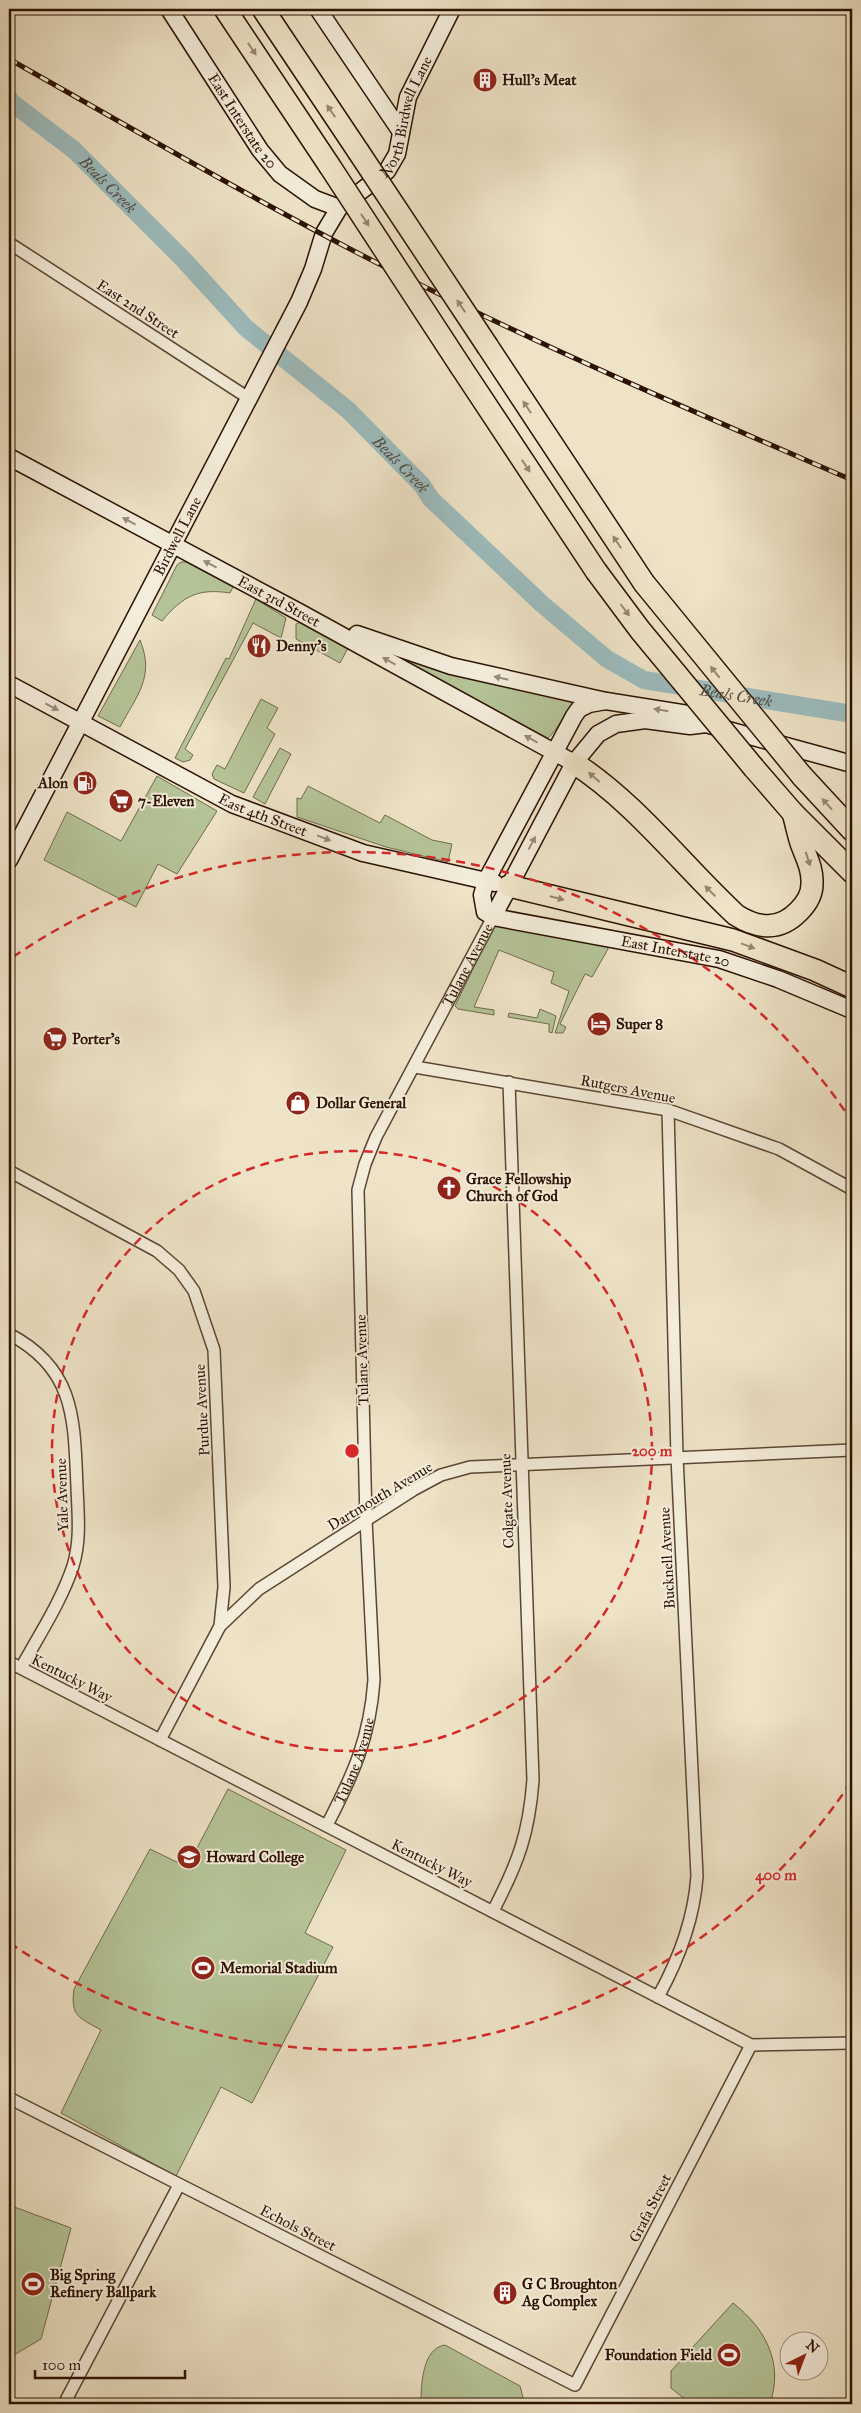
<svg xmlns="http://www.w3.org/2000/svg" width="861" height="2413" font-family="'IM FELL Great Primer',serif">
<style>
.green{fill:#b5c498;stroke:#706b4d}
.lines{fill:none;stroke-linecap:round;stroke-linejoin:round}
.river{stroke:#9cbcbe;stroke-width:18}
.street-casing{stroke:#5c4633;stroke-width:14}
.secondary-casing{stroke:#2c1202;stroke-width:19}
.highway-casing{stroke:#2c1202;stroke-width:24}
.street{stroke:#f4eddb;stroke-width:11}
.secondary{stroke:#f4eddb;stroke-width:16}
.highway{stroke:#eee3c7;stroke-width:21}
.rail-casing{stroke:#2c1202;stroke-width:5}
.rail{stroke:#f4eddb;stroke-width:3;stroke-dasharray:9;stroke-linecap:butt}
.highway-bridge-casing{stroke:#2c1202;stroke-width:24;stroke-linecap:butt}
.highway-bridge{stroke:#eee3c7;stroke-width:21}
.oneway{fill:#97856e}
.oneway2{fill:#9a8a79}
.ring{fill:none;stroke:#d62828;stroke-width:2.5;stroke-dasharray:9 6}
.labels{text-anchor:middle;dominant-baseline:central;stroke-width:4;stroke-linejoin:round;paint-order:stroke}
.poi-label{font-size:15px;font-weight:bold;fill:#2c1202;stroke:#f4eddb;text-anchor:start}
.street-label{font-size:15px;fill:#2c1202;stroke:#f4eddb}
.water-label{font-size:16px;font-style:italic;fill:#534e44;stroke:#f4eddb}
.centre{fill:#d62828;stroke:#f4eddb;stroke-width:2.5}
.ring-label{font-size:15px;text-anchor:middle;font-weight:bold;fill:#d62828;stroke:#f4eddb;stroke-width:4;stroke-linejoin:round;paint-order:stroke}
</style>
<rect width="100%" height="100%" fill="#eee3c7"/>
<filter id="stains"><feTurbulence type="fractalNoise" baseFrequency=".004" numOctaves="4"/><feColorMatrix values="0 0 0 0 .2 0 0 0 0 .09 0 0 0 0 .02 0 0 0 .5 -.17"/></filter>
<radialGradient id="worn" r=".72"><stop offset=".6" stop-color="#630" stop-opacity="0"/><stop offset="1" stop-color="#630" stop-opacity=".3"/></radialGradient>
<g class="green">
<path d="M 181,562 L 186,562 L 233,587 L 230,593 C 198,588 183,596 162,621 L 152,615 L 177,565 Z"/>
<polygon points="256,599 286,618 281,638 253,623 185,749 193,755 190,760 183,762 175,758 226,658 229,659"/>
<polygon points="300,622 348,648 340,663 296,639 296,624"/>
<path d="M 140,640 C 155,677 137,695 120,727 L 98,716 Z"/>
<path d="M 393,655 L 578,700 C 571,707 551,737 548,738 Z"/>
<polygon points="261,699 278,708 267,728 275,734 244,793 214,779 212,774 217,765 225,769"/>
<polygon points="280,748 291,754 265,804 253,797"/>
<polygon points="157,776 217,811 177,874 158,864 136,907 44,860 67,812 121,841"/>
<polygon points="308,786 380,823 385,815 432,840 452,844 448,862 386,847 297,817 297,798 301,799"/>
<polygon points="497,924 608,944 608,949 592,977 585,974 560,1024 566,1027 563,1033 555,1033 569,991 551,983 554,972 499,950 474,1007 494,1010 494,1015 458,1009 455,1006 493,927"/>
<polygon points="540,1009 556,1016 552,1033 549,1032 549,1024 508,1017 509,1013 537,1018"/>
<path d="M 228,1789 L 346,1850 L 305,1933 L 333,1947 L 252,2103 L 221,2087 L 176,2176 L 61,2113 L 101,2030 C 80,2018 70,2017 74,1989 L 150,1849 L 187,1867 Z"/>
<polygon points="9,2205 71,2228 41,2339 9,2358"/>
<path d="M 733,2303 C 765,2328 784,2362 770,2404 L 691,2404 L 671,2388 L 671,2371 Z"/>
<path d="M 445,2345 L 520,2386 L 524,2401 L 522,2404 L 421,2404 C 421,2386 422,2348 445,2345 Z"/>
</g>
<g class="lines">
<path class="river" id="s1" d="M 9,98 L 11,102 L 74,150 L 181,257 L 246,328 L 348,410 L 422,485 L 431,499 L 542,604 L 607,659 L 644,680 L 852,714"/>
<defs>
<g id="street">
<polyline points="9,243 250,399"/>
<polyline points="415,1067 668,1110 779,1149 852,1189"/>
<polyline points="9,1171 157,1251 179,1270 194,1291 214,1350 224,1587 220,1626 160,1740"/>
<path d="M 9,1334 C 76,1369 74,1420 77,1487 C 78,1514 81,1540 73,1566 C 61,1602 39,1635 21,1668"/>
<polyline points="220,1626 259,1589 413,1490 441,1475 470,1467 852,1450"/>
<polyline points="9,1662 751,2045 852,2043"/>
<path id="s2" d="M 327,1825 C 353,1775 370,1738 374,1680 L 366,1520 L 358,1190 L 365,1164 L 376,1137 L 493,917"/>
<path d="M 493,1911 C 518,1863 529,1834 533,1780 L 509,1082"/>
<path d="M 658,1997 C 679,1959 694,1920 697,1876 L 677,1457 L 668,1110"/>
<polyline points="9,2098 575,2385 751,2045"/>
<polyline points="64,2404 179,2185"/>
</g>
<g id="secondary">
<path id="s3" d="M 169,9 L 260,150 L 280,174 L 315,199 L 339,208"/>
<polyline points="318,9 401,132"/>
<path id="s4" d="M 9,457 L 299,612 L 574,763"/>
<polyline points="357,634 451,666 606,701 694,715 706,724 852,764"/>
<path id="s5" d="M 9,684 L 232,804 L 363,853 L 495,883"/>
<path id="s6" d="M 606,701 L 589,704 L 579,709 L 574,716 L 486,881 L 482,895 L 485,912 L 493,917 L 719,959 L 778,979 L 852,1010"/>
<path id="s7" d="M 9,860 L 299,302 L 313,269 L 324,233 L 339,208 L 387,171 L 397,154 L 408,97 L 452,9"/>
<polyline points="493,917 574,763 598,734 616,724 645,720 690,726 706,724"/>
</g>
<g id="highway">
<polyline points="225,9 329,165"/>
<polyline points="263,9 358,151"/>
<polyline points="488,347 644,583"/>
<polyline points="461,367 596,571"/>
<path d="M 574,763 C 636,803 683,866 736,915 C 758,929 780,931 799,911 C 806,904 812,895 812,884 C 813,869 806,857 801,843 C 798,834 796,823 793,813"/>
<polyline points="754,768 793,813 852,872"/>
<polyline points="802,776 852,830"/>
<polyline points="509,886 733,940 815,970 852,987"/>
</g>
</defs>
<use href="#street" class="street-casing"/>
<use href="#secondary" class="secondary-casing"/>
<use href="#highway" class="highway-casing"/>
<use href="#street" class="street"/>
<use href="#secondary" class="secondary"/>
<use href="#highway" class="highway"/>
<defs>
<path id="rail" d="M 9,59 C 149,138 288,220 433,291 C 570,359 711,419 852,480"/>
</defs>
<use href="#rail" class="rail-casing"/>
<use href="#rail" class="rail"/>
<defs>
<g id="highway-bridge">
<polyline points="358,151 488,347"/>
<polyline points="329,165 461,367"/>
<polyline points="596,571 640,630 754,768"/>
<polyline points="644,583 802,776"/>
</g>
</defs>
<use href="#highway-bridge" class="highway-bridge-casing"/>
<use href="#highway-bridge" class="highway-bridge"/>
</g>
<defs><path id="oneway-solid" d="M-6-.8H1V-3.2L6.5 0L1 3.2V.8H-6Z" transform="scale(1.25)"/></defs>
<g class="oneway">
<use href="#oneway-solid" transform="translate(252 49) rotate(56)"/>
<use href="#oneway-solid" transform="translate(331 111) rotate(-124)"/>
<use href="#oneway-solid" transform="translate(365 220) rotate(57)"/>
<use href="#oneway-solid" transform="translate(461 306) rotate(-124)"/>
<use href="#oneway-solid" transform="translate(527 407) rotate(-123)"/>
<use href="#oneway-solid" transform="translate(526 466) rotate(57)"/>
<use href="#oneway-solid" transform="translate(617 542) rotate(-124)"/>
<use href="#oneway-solid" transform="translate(625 610) rotate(53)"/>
<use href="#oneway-solid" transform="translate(715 672) rotate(-129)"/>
<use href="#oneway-solid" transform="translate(594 777) rotate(-139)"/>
<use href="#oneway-solid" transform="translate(827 804) rotate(-132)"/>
<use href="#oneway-solid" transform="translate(808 859) rotate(72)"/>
<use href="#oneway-solid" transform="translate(710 891) rotate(-135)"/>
<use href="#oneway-solid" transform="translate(557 898) rotate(14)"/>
<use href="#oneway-solid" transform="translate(748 946) rotate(20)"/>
</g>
<g class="oneway2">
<use href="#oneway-solid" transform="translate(129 521) rotate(-152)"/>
<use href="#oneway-solid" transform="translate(210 564) rotate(-152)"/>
<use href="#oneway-solid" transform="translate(389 661) rotate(-151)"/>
<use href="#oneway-solid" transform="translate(501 678) rotate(-167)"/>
<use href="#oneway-solid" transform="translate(52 707) rotate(28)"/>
<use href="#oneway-solid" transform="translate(661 710) rotate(-171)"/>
<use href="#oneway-solid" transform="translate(531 739) rotate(-151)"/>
<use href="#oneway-solid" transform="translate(324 838) rotate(21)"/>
<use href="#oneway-solid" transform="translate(532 843) rotate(-62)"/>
</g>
<g class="ring">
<circle cx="352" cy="1451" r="300"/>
<path d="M851 1782A599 599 0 0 1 13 1945M13 957A599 599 0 0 1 851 1120"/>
</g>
<defs>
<symbol id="building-disc" viewBox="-11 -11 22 22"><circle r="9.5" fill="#8f2418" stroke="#f4eddb"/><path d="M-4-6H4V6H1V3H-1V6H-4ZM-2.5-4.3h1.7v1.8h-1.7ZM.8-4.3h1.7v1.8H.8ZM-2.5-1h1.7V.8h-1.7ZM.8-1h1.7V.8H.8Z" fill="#fff"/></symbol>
<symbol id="restaurant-disc" viewBox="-11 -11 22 22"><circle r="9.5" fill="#8f2418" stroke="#f4eddb"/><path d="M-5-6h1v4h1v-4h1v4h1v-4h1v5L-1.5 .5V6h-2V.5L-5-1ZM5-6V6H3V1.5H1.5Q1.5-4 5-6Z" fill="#fff"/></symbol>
<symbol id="fuel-disc" viewBox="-11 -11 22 22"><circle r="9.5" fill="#8f2418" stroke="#f4eddb"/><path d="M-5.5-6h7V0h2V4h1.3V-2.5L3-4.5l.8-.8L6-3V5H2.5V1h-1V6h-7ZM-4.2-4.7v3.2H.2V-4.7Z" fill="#fff"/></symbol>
<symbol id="supermarket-disc" viewBox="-11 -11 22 22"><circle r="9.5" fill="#8f2418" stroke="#f4eddb"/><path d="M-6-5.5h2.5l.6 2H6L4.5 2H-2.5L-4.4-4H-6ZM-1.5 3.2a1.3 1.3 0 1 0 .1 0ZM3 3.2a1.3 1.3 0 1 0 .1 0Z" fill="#fff"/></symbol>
<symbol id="hotel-disc" viewBox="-11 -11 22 22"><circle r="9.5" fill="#8f2418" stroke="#f4eddb"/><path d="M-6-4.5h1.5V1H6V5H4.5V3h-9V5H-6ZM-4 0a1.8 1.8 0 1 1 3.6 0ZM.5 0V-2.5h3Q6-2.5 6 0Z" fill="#fff"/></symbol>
<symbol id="shop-disc" viewBox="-11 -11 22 22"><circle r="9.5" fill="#8f2418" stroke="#f4eddb"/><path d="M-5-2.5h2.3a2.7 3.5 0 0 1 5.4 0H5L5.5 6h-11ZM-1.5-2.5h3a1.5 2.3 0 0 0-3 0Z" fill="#fff"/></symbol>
<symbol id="church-disc" viewBox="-11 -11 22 22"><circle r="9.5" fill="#8f2418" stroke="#f4eddb"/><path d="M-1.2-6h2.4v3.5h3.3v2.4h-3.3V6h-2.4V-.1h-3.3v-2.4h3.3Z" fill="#fff"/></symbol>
<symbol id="university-disc" viewBox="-11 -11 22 22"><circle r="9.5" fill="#8f2418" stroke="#f4eddb"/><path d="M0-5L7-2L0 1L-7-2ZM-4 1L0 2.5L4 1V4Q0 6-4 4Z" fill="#fff"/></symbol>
<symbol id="stadium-disc" viewBox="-11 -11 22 22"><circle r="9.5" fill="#8f2418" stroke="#f4eddb"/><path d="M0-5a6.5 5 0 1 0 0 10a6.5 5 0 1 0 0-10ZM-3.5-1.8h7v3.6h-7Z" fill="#fff"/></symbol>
</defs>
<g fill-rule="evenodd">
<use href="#building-disc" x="471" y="66" width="28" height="28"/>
<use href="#restaurant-disc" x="245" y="632" width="28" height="28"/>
<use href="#fuel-disc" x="71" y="769" width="28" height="28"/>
<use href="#supermarket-disc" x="107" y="787" width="28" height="28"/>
<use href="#hotel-disc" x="585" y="1010" width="28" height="28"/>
<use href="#supermarket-disc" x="41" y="1025" width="28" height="28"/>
<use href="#shop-disc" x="284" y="1089" width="28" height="28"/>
<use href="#church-disc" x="435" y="1174" width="28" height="28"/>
<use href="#university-disc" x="175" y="1843" width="28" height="28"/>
<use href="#stadium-disc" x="189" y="1954" width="28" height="28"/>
<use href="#stadium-disc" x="19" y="2270" width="28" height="28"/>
<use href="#building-disc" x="491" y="2279" width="28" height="28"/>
<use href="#stadium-disc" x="715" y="2341" width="28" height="28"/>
</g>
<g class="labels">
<g class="poi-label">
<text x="502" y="80">Hull's Meat</text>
<text x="276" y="646">Denny's</text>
<text x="68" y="783" text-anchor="end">Alon</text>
<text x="138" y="801">7-Eleven</text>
<text x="616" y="1024">Super 8</text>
<text x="72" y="1039">Porter's</text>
<text x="316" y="1103">Dollar General</text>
<text x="466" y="1179">Grace Fellowship<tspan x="466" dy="17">Church of God</tspan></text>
<text x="206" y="1857">Howard College</text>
<text x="220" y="1968">Memorial Stadium</text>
<text x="50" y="2275">Big Spring<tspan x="50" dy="17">Refinery Ballpark</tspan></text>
<text x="522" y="2284">G C Broughton<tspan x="522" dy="17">Ag Complex</tspan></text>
<text x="712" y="2355" text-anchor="end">Foundation Field</text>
</g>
<g class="street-label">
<text stroke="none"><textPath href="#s7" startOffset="850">North Birdwell Lane</textPath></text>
<text stroke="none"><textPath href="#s3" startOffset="134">East Interstate 20</textPath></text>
<text transform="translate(138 309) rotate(33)">East 2nd Street</text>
<text stroke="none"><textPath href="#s7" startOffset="365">Birdwell Lane</textPath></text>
<text stroke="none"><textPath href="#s4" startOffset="306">East 3rd Street</textPath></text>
<text stroke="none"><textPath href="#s5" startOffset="286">East 4th Street</textPath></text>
<text stroke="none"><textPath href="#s6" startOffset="451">East Interstate 20</textPath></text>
<text stroke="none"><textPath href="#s2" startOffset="895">Tulane Avenue</textPath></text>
<text transform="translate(628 1089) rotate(11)">Rutgers Avenue</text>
<text transform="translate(362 1360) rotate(-92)">Tulane Avenue</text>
<text transform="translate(202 1410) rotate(-93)">Purdue Avenue</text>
<text transform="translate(62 1495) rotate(-92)">Yale Avenue</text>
<text transform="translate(380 1496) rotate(-31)">Dartmouth Avenue</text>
<text transform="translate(507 1501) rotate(-92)">Colgate Avenue</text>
<text transform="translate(667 1558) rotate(-93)">Bucknell Avenue</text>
<text transform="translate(72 1678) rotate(27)">Kentucky Way</text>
<text stroke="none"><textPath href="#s2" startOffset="70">Tulane Avenue</textPath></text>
<text transform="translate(432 1863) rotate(27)">Kentucky Way</text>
<text transform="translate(650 2208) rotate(-63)">Grafa Street</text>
<text transform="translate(298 2228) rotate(27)">Echols Street</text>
</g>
<g class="water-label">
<text stroke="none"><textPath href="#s1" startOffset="132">Beals Creek</textPath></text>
<text stroke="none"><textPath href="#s1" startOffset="538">Beals Creek</textPath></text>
<text stroke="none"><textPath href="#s1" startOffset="958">Beals Creek</textPath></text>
</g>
</g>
<circle cx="352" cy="1451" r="8" class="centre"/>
<g class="ring-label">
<text x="652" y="1456">200 m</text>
<text x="776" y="1880">400 m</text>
</g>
<rect width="861" height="2413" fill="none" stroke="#eee3c7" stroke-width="30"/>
<rect x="10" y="10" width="841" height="2393" fill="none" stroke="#2c1202" stroke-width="2.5"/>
<rect x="15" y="15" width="831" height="2383" fill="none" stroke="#2c1202"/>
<g transform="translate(804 2356) rotate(42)"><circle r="24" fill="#f4eddb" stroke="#a49584"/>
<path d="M0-4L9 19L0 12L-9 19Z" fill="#8f2418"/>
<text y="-8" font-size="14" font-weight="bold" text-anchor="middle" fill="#2c1202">N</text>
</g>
<path d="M35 2370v8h150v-8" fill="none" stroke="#2c1202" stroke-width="2.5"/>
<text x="42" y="2370" font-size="15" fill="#2c1202" stroke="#f4eddb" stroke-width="4" paint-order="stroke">100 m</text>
<rect width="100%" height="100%" filter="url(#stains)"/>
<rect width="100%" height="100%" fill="url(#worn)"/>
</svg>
